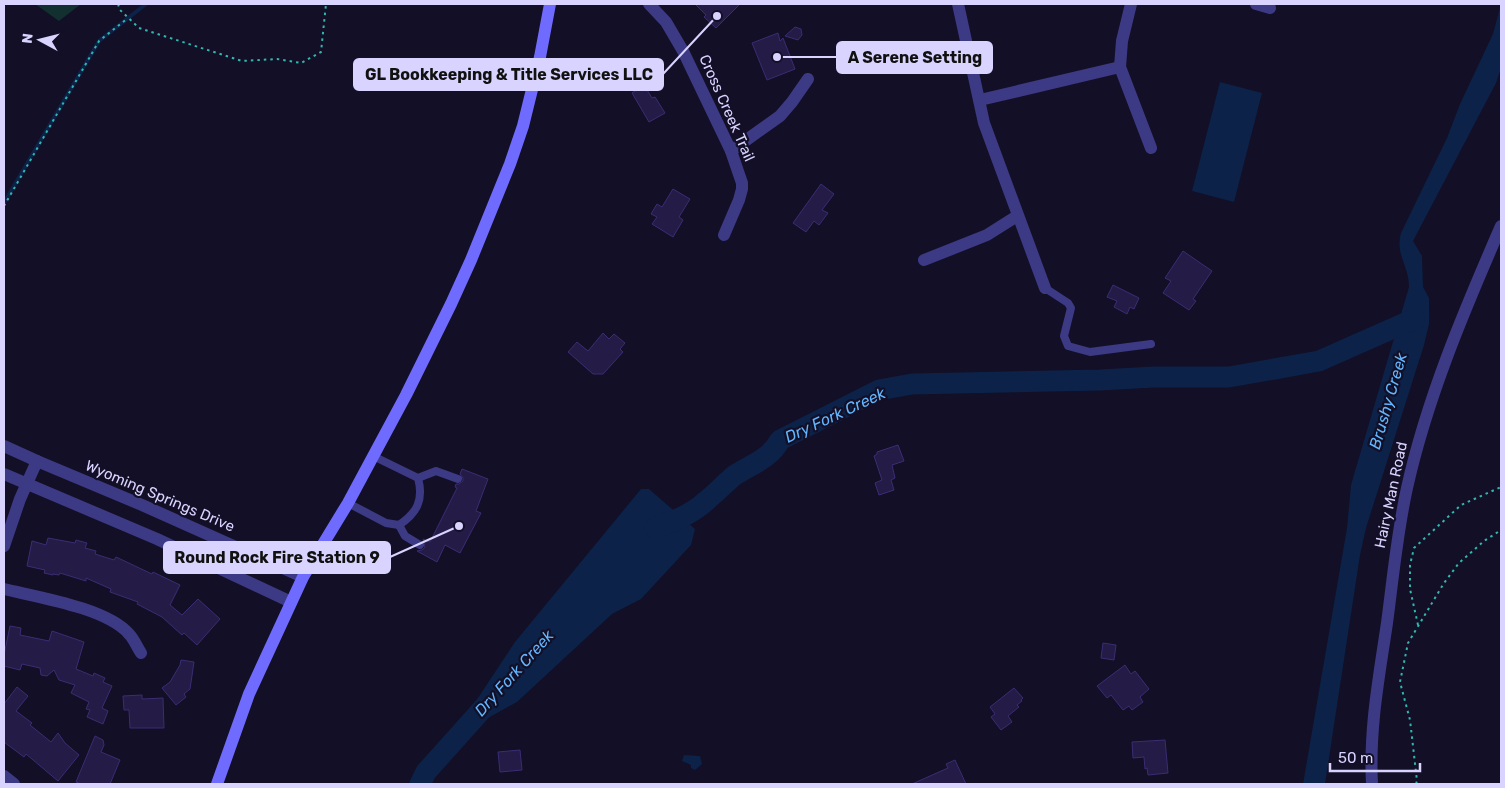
<svg xmlns="http://www.w3.org/2000/svg" width="1505" height="788" font-family="Rubik,sans-serif">
<style>
.green{fill:#12302f}
.water{fill:#0c2248}
.lines{fill:none;stroke-linecap:round;stroke-linejoin:round}
.stream{stroke:#0c2248;stroke-width:4}
.river{stroke:#0c2248;stroke-width:21}
.building{fill:#241b47;stroke:#3b2d73}
.path{stroke:#2fb8b0;stroke-width:2;stroke-dasharray:2.5 4;stroke-linecap:butt}
.service{stroke:#3d3a85;stroke-width:8}
.minor{stroke:#3d3a85;stroke-width:12}
.tertiary{stroke:#3d3a85;stroke-width:12}
.secondary{stroke:#6f6bff;stroke-width:12}
.labels{text-anchor:middle;dominant-baseline:central;stroke-width:4.5;stroke-linejoin:round;paint-order:stroke}
.street-label{font-size:15px;fill:#d9d4ff;stroke:#130f26}
.water-label{font-size:16px;font-style:italic;fill:#62b6ff;stroke:#130f26}
.leader{fill:none;stroke:#d9d4ff;stroke-width:2}
.callout-dot{fill:#d9d4ff;stroke:#130f26;stroke-width:2}
.callout{fill:#d9d4ff;stroke:#d9d4ff;stroke-width:2}
.callout-label{font-size:16px;text-anchor:middle;font-weight:bold;fill:#111}
</style>
<rect width="100%" height="100%" fill="#130f26"/>
<polygon class="green" points="35,4 81,4 59,21"/>
<g class="water">
<path d="M 1501,4 L 1501,68 L 1496,83 L 1413,241 L 1422,256 L 1423,287 L 1429,298 L 1429,324 L 1424,345 L 1366,528 L 1360,555 L 1325,784 L 1303,784 L 1347,528 L 1351,485 L 1409,287 C 1409,265 1395,255 1401,233 L 1447,138 L 1460,104 L 1493,34 Z"/>
<polygon points="1220,82 1262,93 1234,202 1192,191"/>
<polygon points="641,489 649,489 695,529 691,545 641,599 612,614 517,702 488,718 466,716 515,642"/>
<polygon points="684,755 700,756 702,764 695,770 691,768 691,765 682,761"/>
</g>
<g class="lines">
<polyline class="stream" points="4,203 99,41 146,4"/>
<g class="river">
<path d="M 655,528 C 673,522 692,514 706,501 C 716,493 725,483 735,475 C 752,464 770,459 780,440 L 879,390 L 912,384 L 1100,380 L 1154,377 L 1229,377 L 1319,361 L 1414,319"/>
<polyline points="420,784 426,772 495,695"/>
</g>
</g>
<g class="building">
<polygon points="695,4 740,4 716,28 704,17 706,15"/>
<polygon points="795,27 801,29 802,35 798,40 785,36"/>
<polygon points="778,33 780,41 783,38 795,69 767,80 752,43"/>
<polygon points="644,85 652,98 655,97 665,113 649,122 632,93"/>
<polygon points="821,184 834,194 822,210 828,213 819,225 814,221 806,232 793,223"/>
<polygon points="673,189 690,199 679,217 683,220 673,237 652,224 657,217 651,214 657,204 662,207"/>
<polygon points="1183,251 1212,271 1193,299 1196,301 1189,310 1163,293 1171,281 1165,278"/>
<polygon points="1113,285 1139,298 1134,309 1130,307 1127,314 1114,307 1117,301 1107,297"/>
<polygon points="603,333 609,339 614,334 625,343 620,349 623,352 603,374 593,374 568,352 577,342 588,351"/>
<polygon points="898,445 904,461 892,465 895,478 891,480 894,490 879,495 875,483 882,480 874,456 877,454 877,452"/>
<polygon points="462,469 488,479 476,511 481,513 460,553 445,545 437,562 417,551 422,550 425,547 423,539 430,542 457,488 455,487 456,484 459,484 463,481 463,478 460,474"/>
<polygon points="48,538 75,543 76,540 87,543 85,548 96,551 95,554 114,560 116,557 152,574 153,572 180,585 170,605 182,615 198,599 220,619 197,645 184,633 182,635 162,617 137,604 138,602 110,592 111,589 86,578 86,581 60,573 59,575 53,574 53,575 44,573 45,570 27,566 32,541 46,545"/>
<polygon points="10,626 21,628 20,635 49,641 52,631 84,642 76,669 93,676 94,673 105,678 103,682 112,686 102,708 108,711 103,724 87,717 90,710 86,709 89,702 71,693 75,685 59,680 54,670 47,676 41,675 40,668 22,664 20,670 4,666 4,655"/>
<polygon points="1103,643 1116,645 1114,660 1101,658"/>
<polygon points="181,660 194,662 190,689 184,694 186,697 176,705 162,688 170,682 180,665"/>
<polygon points="1125,665 1131,674 1135,671 1149,689 1140,697 1143,702 1132,710 1129,706 1123,710 1111,695 1107,698 1097,686"/>
<polygon points="17,687 28,696 16,711 32,723 30,725 51,742 58,733 65,743 79,755 58,781 26,754 24,757 4,742 4,704"/>
<polygon points="1014,688 1023,698 1021,700 1022,701 1017,705 1019,707 1008,716 1012,722 1001,730 991,717 995,714 990,707"/>
<polygon points="142,695 142,699 163,698 164,728 130,728 129,710 124,710 123,696"/>
<polygon points="95,736 103,740 104,745 101,752 120,760 110,784 82,784 76,782"/>
<polygon points="1165,740 1168,773 1148,775 1147,768 1145,769 1144,757 1133,758 1132,742"/>
<polygon points="520,750 522,770 500,772 498,752"/>
<polygon points="955,760 966,784 912,784 948,768 946,764"/>
</g>
<g class="lines">
<g class="path">
<polyline points="118,4 120,10 139,28 242,61 277,59 301,63 321,52 326,4"/>
<polyline points="4,206 99,41 128,18"/>
<polyline points="1418,625 1410,589 1410,565 1414,548 1461,505 1501,487"/>
<polyline points="1416,784 1417,781 1410,720 1400,682 1408,643 1444,583 1459,563 1484,541 1501,530"/>
</g>
<g class="service">
<polyline points="1045,288 1068,303 1071,308 1064,336 1068,346 1090,352 1151,344"/>
<polyline points="418,478 436,471 458,479"/>
<path d="M 348,503 L 386,523 L 399,525 C 417,513 424,500 418,478 L 373,456"/>
<polyline points="399,525 405,536 420,545"/>
</g>
<g class="minor">
<polyline points="649,4 666,22 683,51 731,151 742,183 742,189 739,200 724,235"/>
<polyline points="958,4 984,123 1045,288"/>
<polyline points="1131,4 1122,41 1120,67 1151,148"/>
<polyline points="1256,4 1270,8"/>
<polyline points="980,100 1120,67"/>
<polyline points="731,151 780,116 792,102 808,79"/>
<polyline points="924,260 987,235 1017,216"/>
<polyline points="4,546 20,499 37,461"/>
<path d="M 4,589 C 37,597 107,608 129,634 C 134,639 137,647 141,653"/>
<polyline points="4,776 14,784"/>
</g>
<g class="tertiary">
<polyline points="4,446 37,461 142,505 303,577"/>
<polyline points="4,474 157,539 291,602"/>
<path d="M 1372,784 C 1369,729 1379,677 1387,623 C 1393,578 1397,533 1407,488 C 1427,398 1464,311 1501,226"/>
</g>
<polyline class="secondary" points="217,784 249,694 303,577 348,503 406,395 451,304 471,260 510,164 523,126 540,57 550,4"/>
</g>
<g class="labels">
<g class="street-label">
<text transform="translate(727 108) rotate(66)">Cross Creek Trail</text>
<text transform="translate(1391 495) rotate(-78)">Hairy Man Road</text>
<text transform="translate(160 496) rotate(23)">Wyoming Springs Drive</text>
</g>
<g class="water-label">
<text transform="translate(1388 401) rotate(-74)">Brushy Creek</text>
<text transform="translate(835 415) rotate(-25)">Dry Fork Creek</text>
<text transform="translate(514 673) rotate(-48)">Dry Fork Creek</text>
</g>
</g>
<path class="leader" d="M777 57L837 57M717 16L663 74M459 526L390 557"/>
<g class="callout-dot">
<circle cx="777" cy="57" r="5"/>
<circle cx="717" cy="16" r="5"/>
<circle cx="459" cy="526" r="5"/>
</g>
<g class="callout">
<rect x="837" y="42" width="155" height="31" rx="5"/>
<rect x="354" y="59" width="309" height="31" rx="5"/>
<rect x="164" y="542" width="226" height="31" rx="5"/>
</g>
<g class="callout-label">
<text x="915" y="63">A Serene Setting</text>
<text x="509" y="80">GL Bookkeeping &amp; Title Services LLC</text>
<text x="277" y="563">Round Rock Fire Station 9</text>
</g>
<rect width="1505" height="788" fill="none" stroke="#d9d4ff" stroke-width="10"/>
<g transform="translate(40 40) rotate(277)" stroke="#130f26" stroke-width="4" paint-order="stroke">
<path d="M0-4L9 19L0 12L-9 19Z" fill="#d9d4ff"/>
<text y="-8" font-size="14" font-weight="bold" text-anchor="middle" fill="#d9d4ff">N</text>
</g>
<path d="M1330 763v8h90v-8" fill="none" stroke="#d9d4ff" stroke-width="2.5"/>
<text x="1338" y="763" font-size="15" fill="#d9d4ff" stroke="#130f26" stroke-width="4" paint-order="stroke">50 m</text>
</svg>
